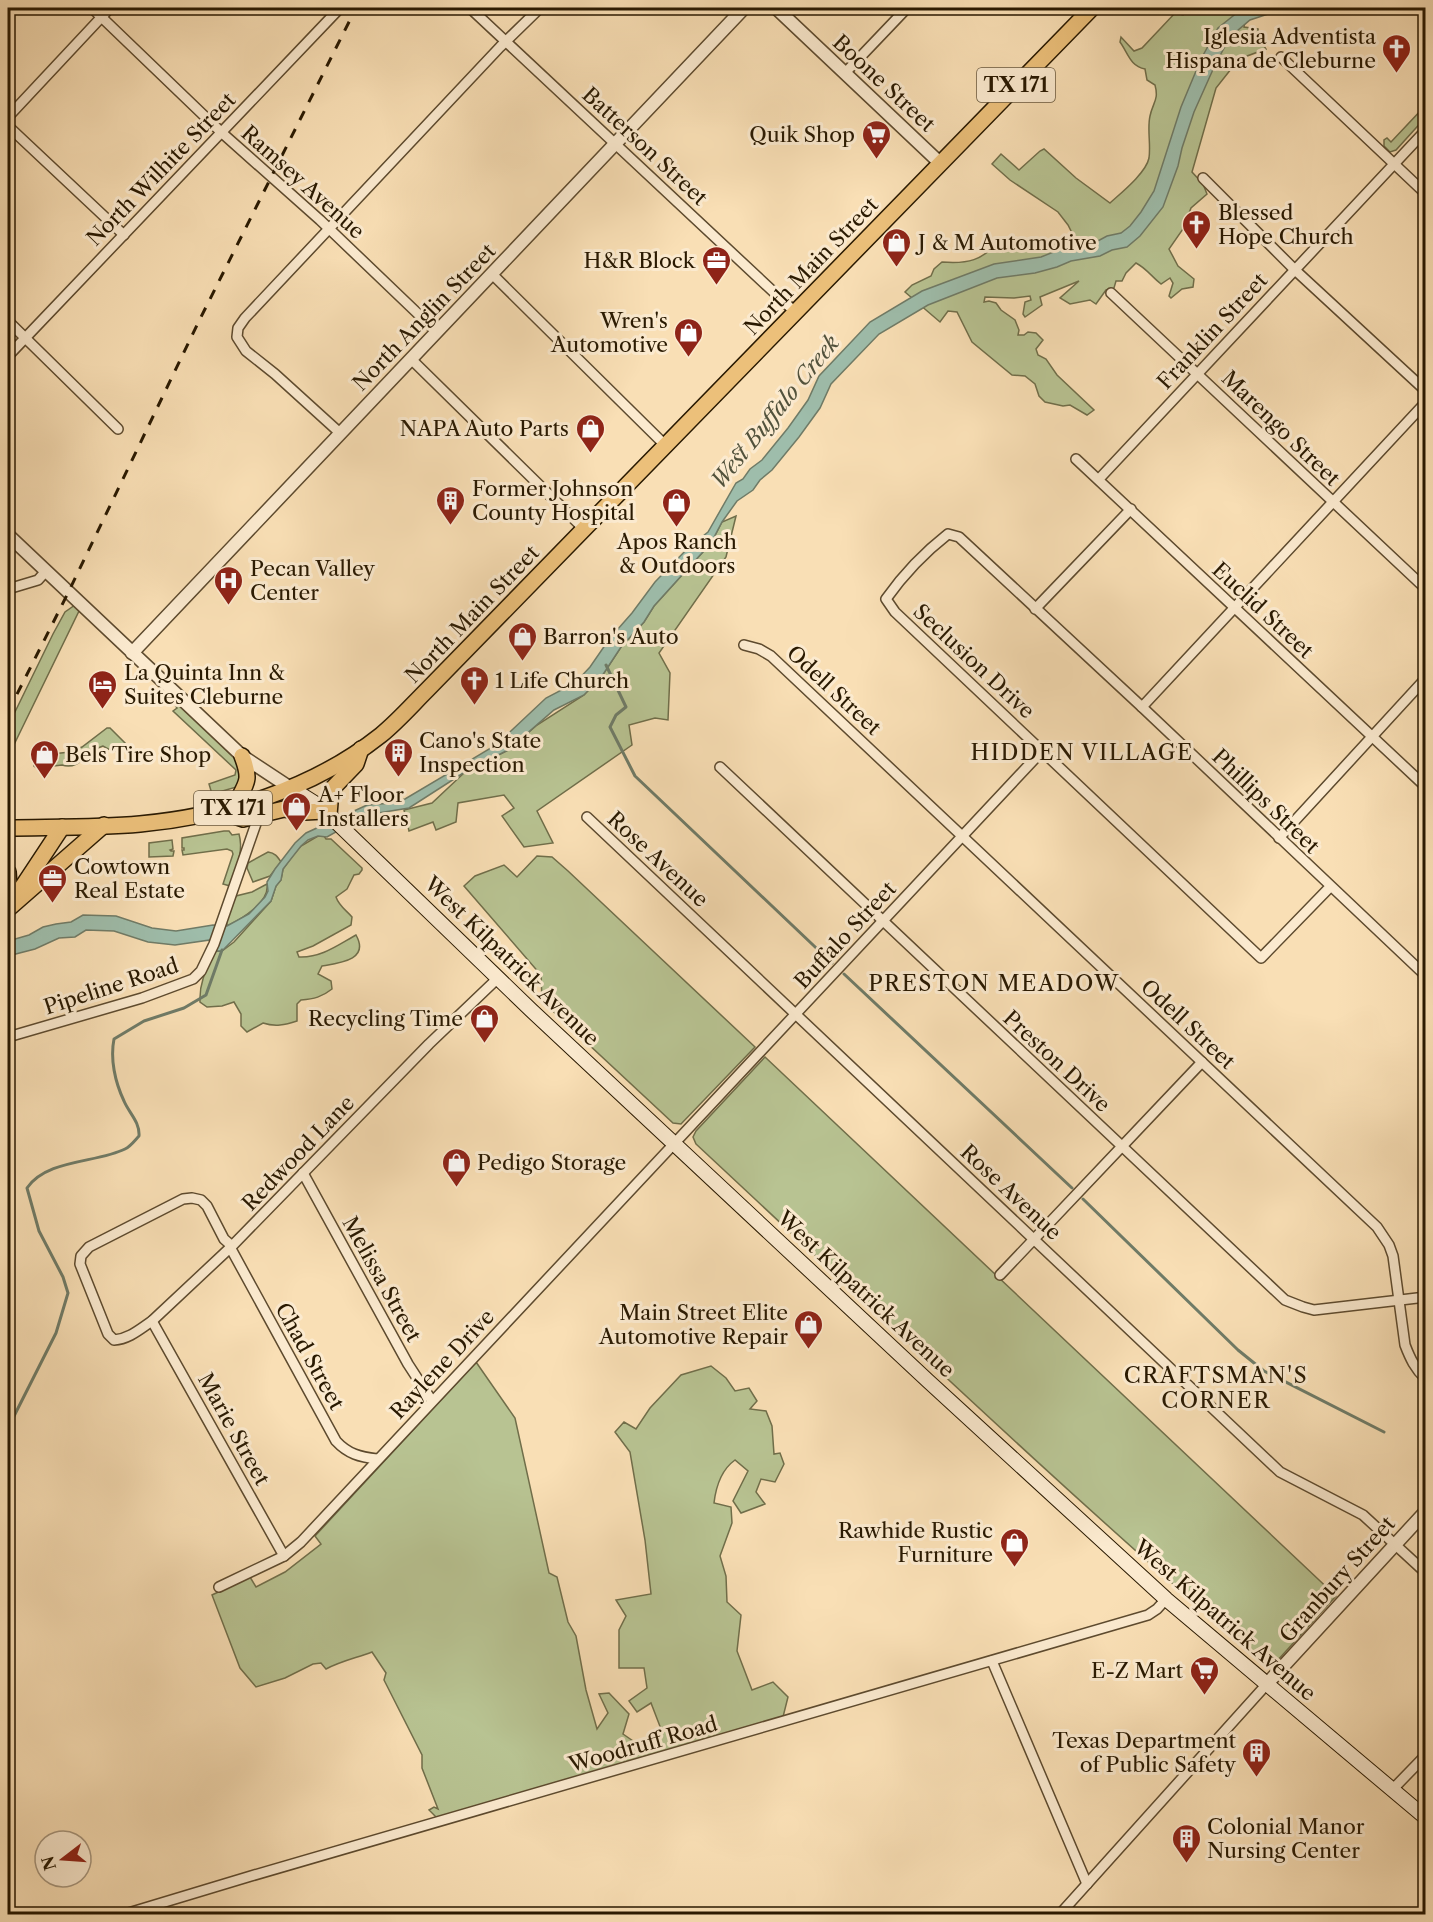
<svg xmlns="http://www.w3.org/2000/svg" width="1433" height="1922" font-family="'Libre Caslon Text',serif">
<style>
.green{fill:#b8c392;stroke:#706e4a;stroke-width:1.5}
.water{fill:#9ebdab;stroke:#6f7b67;stroke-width:1.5}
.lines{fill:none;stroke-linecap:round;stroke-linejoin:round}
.stream{stroke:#6f7b67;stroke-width:3}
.minor-casing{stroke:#5d4a2e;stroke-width:12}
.tertiary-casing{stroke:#5d4a2e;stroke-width:15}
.secondary-casing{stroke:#291901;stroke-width:16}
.primary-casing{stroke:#291901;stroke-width:18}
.minor{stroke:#fbeacf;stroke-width:9}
.tertiary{stroke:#fbeacf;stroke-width:12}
.secondary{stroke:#fbeacf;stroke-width:14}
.primary{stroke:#ecc07a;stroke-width:15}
.rail{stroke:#291901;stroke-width:3;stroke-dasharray:10 10;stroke-linecap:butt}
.labels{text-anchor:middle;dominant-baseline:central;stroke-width:6;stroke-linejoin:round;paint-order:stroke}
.shield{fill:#fbeacf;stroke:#68583f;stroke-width:1.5}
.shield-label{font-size:20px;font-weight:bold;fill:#291901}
.poi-label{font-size:21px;fill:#291901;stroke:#fbeacf;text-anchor:start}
.street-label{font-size:21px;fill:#291901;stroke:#fbeacf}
.water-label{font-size:22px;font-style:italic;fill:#52523c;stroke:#fbeacf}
.neighbourhood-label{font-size:22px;letter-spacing:1.5px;fill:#291901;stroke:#fbeacf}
</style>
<rect width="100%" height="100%" fill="#f9dfb5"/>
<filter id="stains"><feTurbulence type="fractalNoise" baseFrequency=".00333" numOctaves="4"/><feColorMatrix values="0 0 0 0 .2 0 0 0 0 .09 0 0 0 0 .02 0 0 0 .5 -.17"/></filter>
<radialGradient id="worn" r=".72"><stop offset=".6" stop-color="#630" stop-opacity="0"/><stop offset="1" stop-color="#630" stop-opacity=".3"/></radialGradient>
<g class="green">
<path d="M 1193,8 L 1265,8 L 1245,20 L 1244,27 L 1258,29 L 1259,38 L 1266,49 L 1239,59 L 1216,88 L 1192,172 L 1203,184 L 1207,194 L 1191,208 L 1183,229 L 1169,249 L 1178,266 L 1194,279 L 1193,287 L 1182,289 L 1171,298 L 1169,296 L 1173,283 L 1170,278 L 1161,284 C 1152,277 1146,268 1136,263 L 1126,273 L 1122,281 L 1116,281 L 1114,288 L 1106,290 L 1096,304 L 1090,300 L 1070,304 L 1060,298 L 1079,281 L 1040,297 L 1042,305 L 1025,317 L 1023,314 L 1025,302 L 1031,300 L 1030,296 L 1014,298 L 985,297 L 984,302 L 989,301 L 996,303 L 1001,310 L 1015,320 L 1019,330 L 1018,335 L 1024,335 L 1028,332 L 1036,333 L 1043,340 L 1036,349 L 1038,355 L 1046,359 L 1057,375 L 1094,410 L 1087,415 L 1070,405 L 1063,406 L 1045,402 L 1039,396 L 1035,384 L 1025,376 L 1012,375 L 972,342 L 957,312 L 948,311 L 940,322 L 905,292 L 912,285 L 931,276 L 934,269 L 942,262 C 967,264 983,261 999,240 C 1026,246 1048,250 1074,237 L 1068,225 L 1058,212 L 1010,180 L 992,164 L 1001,154 L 1019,170 L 1040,151 L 1044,149 L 1076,178 L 1110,203 C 1121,193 1146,173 1149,158 C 1151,144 1147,129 1150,116 C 1153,102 1159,100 1155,85 L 1147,80 L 1145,69 C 1130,66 1128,53 1120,42 L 1121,37 L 1134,51 L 1142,48 L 1175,13 L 1183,15 Z"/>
<polygon points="1425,106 1425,118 1396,150 1390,152 1384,146 1384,140 1387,138 1391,142"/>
<polygon points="736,516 726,557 659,653 670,673 668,720 655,718 629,725 632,745 537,811 553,843 524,847 502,816 514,808 504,795 458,803 456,822 436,830 433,822 409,831 404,810 432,803 465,772 508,750 537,725 584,695 602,676 621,647 644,622 654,606 711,543 722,522"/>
<polygon points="75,605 79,611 8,757 8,731 13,723 12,718 53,634 65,612"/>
<polygon points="173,699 244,767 240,786 212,794 209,784 235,775 236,770 173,711 177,708 173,702 169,702"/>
<path d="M 107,728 L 110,728 L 128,746 L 123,750 L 112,751 L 103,746 C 88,751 79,771 62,765 L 37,768 L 34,766 L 34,756 L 70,752 L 82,747 Z"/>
<path d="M 224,831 L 229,831 L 232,835 L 239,834 C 244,852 236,868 230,886 L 223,884 L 233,854 L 232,851 L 227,849 L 183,855 L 182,850 L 184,850 L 184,848 L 182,848 L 182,838 Z"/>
<path d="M 318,836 L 324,836 L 326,839 L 331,839 L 362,868 L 362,870 L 359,874 L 354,875 L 347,889 L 336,897 C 339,906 346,910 352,917 L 351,925 L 313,946 L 297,952 L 299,957 C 321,958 338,945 356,935 C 370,960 340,963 322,966 L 318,974 L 331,981 L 332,989 C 322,997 314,999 301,1000 L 297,1004 L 297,1021 C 285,1025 275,1027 263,1023 L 247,1032 L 241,1026 L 241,1014 L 234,1002 L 222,1006 L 207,1007 L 200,1002 C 199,982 207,968 215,951 L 222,951 L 234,942 L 271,901 L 276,886 L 281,880 L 283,869 L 293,855 L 301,846 Z"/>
<polygon points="172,840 173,849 170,850 171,851 174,851 173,856 149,857 149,843"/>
<path d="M 268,852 C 275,853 277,856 281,862 L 270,876 L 253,882 L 247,868 L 248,863 Z"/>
<polygon points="537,856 552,857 568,871 755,1047 681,1124 673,1123 542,1001 541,975 464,886 475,876 504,865 517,877"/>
<path d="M 267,884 C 270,902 242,919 227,926 L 226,917 L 236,896 L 252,892 Z"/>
<path d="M 765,1057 L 1336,1596 L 1277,1661 L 1268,1666 L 1265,1664 C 1070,1497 884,1319 696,1144 L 693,1137 L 696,1131 Z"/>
<path d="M 476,1362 L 515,1418 L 549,1573 L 557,1577 L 568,1622 L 576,1636 L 586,1690 L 597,1729 L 608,1713 L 599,1694 L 609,1693 L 629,1714 L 623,1734 L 639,1745 L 658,1743 L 661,1729 L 651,1703 L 637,1712 L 629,1701 L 647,1688 L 644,1668 L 619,1668 L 619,1630 L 626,1616 L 616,1600 L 651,1594 L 645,1540 L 630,1452 L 615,1432 L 624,1422 L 636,1429 L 650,1408 L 681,1375 L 711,1366 L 726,1378 L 735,1391 L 749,1388 L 757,1401 L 750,1409 L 766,1411 L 772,1426 L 774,1454 L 780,1453 L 784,1464 L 775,1482 L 761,1479 L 756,1492 L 765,1504 L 741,1513 L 733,1501 L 748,1471 L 735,1460 C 721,1470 716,1486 714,1503 L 731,1507 L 732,1523 L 720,1556 L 726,1576 L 727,1602 L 741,1615 L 737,1651 L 752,1690 L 773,1682 L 788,1697 L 783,1717 L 438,1819 L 429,1810 L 434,1807 L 438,1809 L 422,1768 L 422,1755 L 384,1680 L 386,1673 L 372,1652 C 356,1658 341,1661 326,1669 L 321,1663 L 313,1664 L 285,1678 L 256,1687 L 240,1668 L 212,1595 L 250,1577 L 256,1587 L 285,1572 L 321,1544 L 315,1536 Z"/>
</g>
<polygon class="water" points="1243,8 1286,8 1250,20 1230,37 1215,65 1194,112 1182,148 1178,166 1163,207 1140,236 1127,247 1112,250 1100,256 1071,261 1057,267 1035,273 997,278 928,305 879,334 831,384 820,408 799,437 772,470 760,480 753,490 737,501 722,522 711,543 654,606 644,622 621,647 602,676 584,695 554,710 508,750 465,772 409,808 366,815 327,837 318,836 308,840 301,846 283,869 281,880 276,886 271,901 222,951 215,951 217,939 175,945 148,942 114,931 86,930 75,937 59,938 35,949 8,956 8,941 29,935 43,927 56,924 71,922 83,915 116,916 152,928 176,931 213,925 227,926 249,914 265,897 268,891 267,882 275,869 295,843 306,833 367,805 392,803 405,799 496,745 546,698 575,683 590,667 610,638 632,613 655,582 688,548 708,532 736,483 743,479 750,469 762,460 788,428 808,400 819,376 870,322 922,291 994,264 1041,257 1066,247 1096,242 1107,236 1121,233 1130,226 1141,212 1154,191 1181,107 1201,59 1218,28"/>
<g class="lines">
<g class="stream">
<polyline points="606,665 626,707 616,715 610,727 635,776 832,963"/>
<polyline points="844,974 1072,1188"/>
<polyline points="1083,1199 1238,1350 1264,1371 1384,1432"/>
<path d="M 8,1428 L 56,1333 L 68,1293 L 63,1277 L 39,1231 L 27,1188 C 47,1159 97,1163 125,1149 C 131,1146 135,1140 139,1136 C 140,1122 129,1113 124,1101 C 115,1082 110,1059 114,1039 L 144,1021 L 184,1008 L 206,995 L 222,950"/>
</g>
<defs>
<g id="minor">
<polyline points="92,8 221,132 320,220 437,332"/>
<polyline points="470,8 795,312"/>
<polyline points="1281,57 1426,194"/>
<polyline points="845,73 907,8"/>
<polyline points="8,117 110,8"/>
<polyline points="8,126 124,235"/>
<polyline points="1203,178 1295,270 1426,391"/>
<polyline points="492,274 665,445"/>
<polyline points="1111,293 1426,589"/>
<polyline points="8,321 118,429"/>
<polyline points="8,356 340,8"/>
<polyline points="411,359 584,529"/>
<polyline points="340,433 275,374 246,351 237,337 238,328 245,318 500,47 540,8"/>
<polyline points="1076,459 1426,787"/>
<polyline points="1099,479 1426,130"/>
<polyline points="8,589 38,580 46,571"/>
<polyline points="1035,609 1131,509"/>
<path d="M 744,645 L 759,649 L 771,656 L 1377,1227 L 1389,1245 L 1393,1256 L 1405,1345 C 1410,1358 1415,1369 1426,1379"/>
<polyline points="1142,707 1426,402"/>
<polyline points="720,767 1285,1300 1303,1307 1314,1310 1426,1297"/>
<polyline points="587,817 1280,1472 1363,1515 1426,1573"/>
<polyline points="1279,838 1426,678"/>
<path d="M 1330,887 L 1261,958 L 895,612 L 886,599 C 903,575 925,552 948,534 L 959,537 L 1142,707 L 1426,976"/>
<polyline points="8,1037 142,998 193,979 201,971 214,944 259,815"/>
<polyline points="303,1173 408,1364 432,1401"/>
<path d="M 232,1246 L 224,1239 L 207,1206 L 201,1200 L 192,1198 L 183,1199 L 89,1247 L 81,1256 L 80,1264 L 108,1334 L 114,1340 C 129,1339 140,1329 152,1321 L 232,1246 L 429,1044 L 498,978"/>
<path d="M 230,1247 L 336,1441 C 348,1454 360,1457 377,1459"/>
<polyline points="1000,1275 1202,1062"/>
<polyline points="152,1321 284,1556"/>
<polyline points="219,1587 284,1556 301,1542 1042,751"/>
<polyline points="992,1661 1087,1884"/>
<polyline points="1392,1790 1426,1755"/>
<polyline points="125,1914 251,1876 1148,1615 1157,1609 1166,1599"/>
<polyline points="1060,1914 1266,1685"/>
</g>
<g id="tertiary">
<polyline points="776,8 940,163"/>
<polyline points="8,535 242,756 289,787"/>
<polyline points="132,653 744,8"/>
<polyline points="1266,1685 1426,1511"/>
</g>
<polyline id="secondary" points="289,787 313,802 329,815 531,1010 927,1380 1166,1599 1426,1818"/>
<g id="primary">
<path d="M 234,807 C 246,783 252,782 242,756"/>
<polyline points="220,811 243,819 284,809 305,812 324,811"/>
<polyline points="329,815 331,790 356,764 361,749"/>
<path d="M 8,828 C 51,827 97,828 140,824 C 226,816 313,789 381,735 C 398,721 412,705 427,690 L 1092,8"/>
<polyline points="8,872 9,886 8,905"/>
<polyline points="19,892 62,827"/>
<polyline points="8,909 104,825"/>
</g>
</defs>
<use href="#minor" class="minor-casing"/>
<use href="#tertiary" class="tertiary-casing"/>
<use href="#secondary" class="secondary-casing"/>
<use href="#primary" class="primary-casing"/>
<use href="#minor" class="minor"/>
<use href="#tertiary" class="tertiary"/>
<use href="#secondary" class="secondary"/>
<use href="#primary" class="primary"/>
<polyline class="rail" points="8,712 68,593 199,321 356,8"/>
</g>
<defs>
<symbol id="church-pin" viewBox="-11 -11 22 30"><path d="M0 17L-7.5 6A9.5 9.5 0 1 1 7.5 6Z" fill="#8f2418" stroke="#fbeacf"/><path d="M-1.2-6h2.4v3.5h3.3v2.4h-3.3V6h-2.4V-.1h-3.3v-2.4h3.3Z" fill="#fff"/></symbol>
<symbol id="supermarket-pin" viewBox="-11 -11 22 30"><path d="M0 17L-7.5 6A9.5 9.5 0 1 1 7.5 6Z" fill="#8f2418" stroke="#fbeacf"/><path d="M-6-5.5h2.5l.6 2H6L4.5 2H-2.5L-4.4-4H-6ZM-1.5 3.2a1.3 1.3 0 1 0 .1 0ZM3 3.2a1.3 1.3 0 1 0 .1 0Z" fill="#fff"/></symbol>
<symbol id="shop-pin" viewBox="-11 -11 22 30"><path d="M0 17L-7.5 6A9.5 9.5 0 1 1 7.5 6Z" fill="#8f2418" stroke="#fbeacf"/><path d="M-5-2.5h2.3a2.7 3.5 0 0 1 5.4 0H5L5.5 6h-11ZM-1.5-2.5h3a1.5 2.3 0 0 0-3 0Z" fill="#fff"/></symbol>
<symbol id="office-pin" viewBox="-11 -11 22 30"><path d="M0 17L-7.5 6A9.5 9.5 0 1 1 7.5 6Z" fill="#8f2418" stroke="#fbeacf"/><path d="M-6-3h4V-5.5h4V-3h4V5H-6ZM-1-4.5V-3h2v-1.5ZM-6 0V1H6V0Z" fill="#fff"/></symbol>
<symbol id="building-pin" viewBox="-11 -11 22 30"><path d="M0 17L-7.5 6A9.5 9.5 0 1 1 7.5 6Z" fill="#8f2418" stroke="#fbeacf"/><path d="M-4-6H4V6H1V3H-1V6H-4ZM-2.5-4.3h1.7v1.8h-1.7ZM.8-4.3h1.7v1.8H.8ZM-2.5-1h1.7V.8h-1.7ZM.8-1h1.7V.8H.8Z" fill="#fff"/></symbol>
<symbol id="hospital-pin" viewBox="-11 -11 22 30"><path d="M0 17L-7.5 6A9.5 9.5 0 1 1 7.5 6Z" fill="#8f2418" stroke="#fbeacf"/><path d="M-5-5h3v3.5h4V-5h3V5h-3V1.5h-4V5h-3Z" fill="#fff"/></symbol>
<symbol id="hotel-pin" viewBox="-11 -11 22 30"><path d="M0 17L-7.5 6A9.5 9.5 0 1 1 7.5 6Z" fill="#8f2418" stroke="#fbeacf"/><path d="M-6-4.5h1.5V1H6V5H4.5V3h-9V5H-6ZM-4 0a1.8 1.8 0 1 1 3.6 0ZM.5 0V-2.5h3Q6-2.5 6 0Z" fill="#fff"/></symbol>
</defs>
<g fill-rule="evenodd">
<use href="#church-pin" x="1380" y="32" width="33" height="45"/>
<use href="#supermarket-pin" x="860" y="118" width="33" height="45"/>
<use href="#church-pin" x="1180" y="208" width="33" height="45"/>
<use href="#shop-pin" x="880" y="226" width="33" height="45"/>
<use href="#office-pin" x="700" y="244" width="33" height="45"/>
<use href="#shop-pin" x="672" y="316" width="33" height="45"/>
<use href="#shop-pin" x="574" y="412" width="33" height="45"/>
<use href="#building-pin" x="434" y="484" width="33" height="45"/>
<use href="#shop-pin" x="660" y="486" width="33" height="45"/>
<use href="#hospital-pin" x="212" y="564" width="33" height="45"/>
<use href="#shop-pin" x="506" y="620" width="33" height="45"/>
<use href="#church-pin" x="458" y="664" width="33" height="45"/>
<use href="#hotel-pin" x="86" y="668" width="33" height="45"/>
<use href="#building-pin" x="382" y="736" width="33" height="45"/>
<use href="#shop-pin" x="28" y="738" width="33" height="45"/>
<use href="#shop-pin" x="280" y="790" width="33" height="45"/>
<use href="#office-pin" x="36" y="862" width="33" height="45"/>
<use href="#shop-pin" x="468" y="1002" width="33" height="45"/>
<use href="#shop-pin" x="440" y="1146" width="33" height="45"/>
<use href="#shop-pin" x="792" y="1308" width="33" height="45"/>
<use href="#shop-pin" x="998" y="1526" width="33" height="45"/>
<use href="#supermarket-pin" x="1188" y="1654" width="33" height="45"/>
<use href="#building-pin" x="1240" y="1736" width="33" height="45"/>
<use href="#building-pin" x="1170" y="1822" width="33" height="45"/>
</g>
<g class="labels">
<g class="shield">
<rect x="977" y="68" width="78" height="34" rx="4.5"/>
<rect x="194" y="791" width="78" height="34" rx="4.5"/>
</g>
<g class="shield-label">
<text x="1016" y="85">TX 171</text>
<text x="233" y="808">TX 171</text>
</g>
<g class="poi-label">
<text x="1376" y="36" text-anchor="end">Iglesia Adventista<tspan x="1376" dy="24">Hispana de Cleburne</tspan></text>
<text x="855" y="134" text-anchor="end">Quik Shop</text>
<text x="1218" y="212">Blessed<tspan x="1218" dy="24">Hope Church</tspan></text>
<text x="918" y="242">J &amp; M Automotive</text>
<text x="695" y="260" text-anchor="end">H&amp;R Block</text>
<text x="668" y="320" text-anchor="end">Wren's<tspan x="668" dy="24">Automotive</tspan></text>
<text x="569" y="428" text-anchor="end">NAPA Auto Parts</text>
<text x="472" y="488">Former Johnson<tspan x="472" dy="24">County Hospital</tspan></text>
<text x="677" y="541" text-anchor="middle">Apos Ranch<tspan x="677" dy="24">&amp; Outdoors</tspan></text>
<text x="250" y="568">Pecan Valley<tspan x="250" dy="24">Center</tspan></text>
<text x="543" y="636">Barron's Auto</text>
<text x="124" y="672">La Quinta Inn &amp;<tspan x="124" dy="24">Suites Cleburne</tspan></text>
<text x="495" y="680">1 Life Church</text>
<text x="419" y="740">Cano's State<tspan x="419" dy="24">Inspection</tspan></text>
<text x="65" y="754">Bels Tire Shop</text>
<text x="318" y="794">A+ Floor<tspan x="318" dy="24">Installers</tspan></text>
<text x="74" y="866">Cowtown<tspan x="74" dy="24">Real Estate</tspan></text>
<text x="463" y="1018" text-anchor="end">Recycling Time</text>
<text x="477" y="1162">Pedigo Storage</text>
<text x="788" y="1312" text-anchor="end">Main Street Elite<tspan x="788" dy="24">Automotive Repair</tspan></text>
<text x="993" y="1530" text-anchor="end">Rawhide Rustic<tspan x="993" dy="24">Furniture</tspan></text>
<text x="1183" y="1670" text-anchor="end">E-Z Mart</text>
<text x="1236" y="1740" text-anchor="end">Texas Department<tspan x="1236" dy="24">of Public Safety</tspan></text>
<text x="1207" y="1826">Colonial Manor<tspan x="1207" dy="24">Nursing Center</tspan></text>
</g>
<g class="street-label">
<text transform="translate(884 83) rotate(43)">Boone Street</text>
<text transform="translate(645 146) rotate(43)">Batterson Street</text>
<text transform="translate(161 169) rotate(-46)">North Wilhite Street</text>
<text transform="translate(303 182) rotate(42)">Ramsey Avenue</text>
<text transform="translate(811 266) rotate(-46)">North Main Street</text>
<text transform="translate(424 317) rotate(-46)">North Anglin Street</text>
<text transform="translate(1212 331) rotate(-47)">Franklin Street</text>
<text transform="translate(1281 428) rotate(44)">Marengo Street</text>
<text transform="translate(1263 610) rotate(43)">Euclid Street</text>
<text transform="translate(472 614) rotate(-46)">North Main Street</text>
<text transform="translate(974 661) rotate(43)">Seclusion Drive</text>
<text transform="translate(834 690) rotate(43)">Odell Street</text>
<text transform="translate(1266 801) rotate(44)">Phillips Street</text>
<text transform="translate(658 859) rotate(43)">Rose Avenue</text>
<text transform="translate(845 935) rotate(-47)">Buffalo Street</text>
<text transform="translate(512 961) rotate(44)">West Kilpatrick Avenue</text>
<text transform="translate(111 986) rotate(-18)">Pipeline Road</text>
<text transform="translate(1188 1024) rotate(43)">Odell Street</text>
<text transform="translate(1057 1061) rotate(43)">Preston Drive</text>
<text transform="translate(298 1153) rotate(-46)">Redwood Lane</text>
<text transform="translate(1011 1192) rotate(43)">Rose Avenue</text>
<text transform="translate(382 1279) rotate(61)">Melissa Street</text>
<text transform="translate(866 1294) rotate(43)">West Kilpatrick Avenue</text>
<text transform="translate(310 1356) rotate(61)">Chad Street</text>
<text transform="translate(442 1364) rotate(-47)">Raylene Drive</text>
<text transform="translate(234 1429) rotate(61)">Marie Street</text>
<text transform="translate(1337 1579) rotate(-48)">Granbury Street</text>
<text transform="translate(1225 1620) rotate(41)">West Kilpatrick Avenue</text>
<text transform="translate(643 1744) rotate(-16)">Woodruff Road</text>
</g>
<g class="water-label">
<text transform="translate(775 412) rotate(-51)">West Buffalo Creek</text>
</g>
<g class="neighbourhood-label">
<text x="1082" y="752">HIDDEN VILLAGE</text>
<text x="994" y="983">PRESTON MEADOW</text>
<text x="1216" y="1375">CRAFTSMAN'S<tspan x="1216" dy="25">CORNER</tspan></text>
</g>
</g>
<rect width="1433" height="1922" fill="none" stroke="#f9dfb5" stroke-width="30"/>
<rect x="9" y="9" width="1415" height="1904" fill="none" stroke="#291901" stroke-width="3"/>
<rect x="15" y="15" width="1403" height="1892" fill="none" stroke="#291901" stroke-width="1.5"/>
<g transform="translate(63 1859) rotate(253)"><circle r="28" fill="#fbeacf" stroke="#a7967d" stroke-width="1.5"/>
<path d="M0-4.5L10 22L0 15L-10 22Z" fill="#8f2418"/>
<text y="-9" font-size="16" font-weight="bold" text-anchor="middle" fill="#291901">N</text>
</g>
<rect width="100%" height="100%" filter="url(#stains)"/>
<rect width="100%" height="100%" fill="url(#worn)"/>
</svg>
